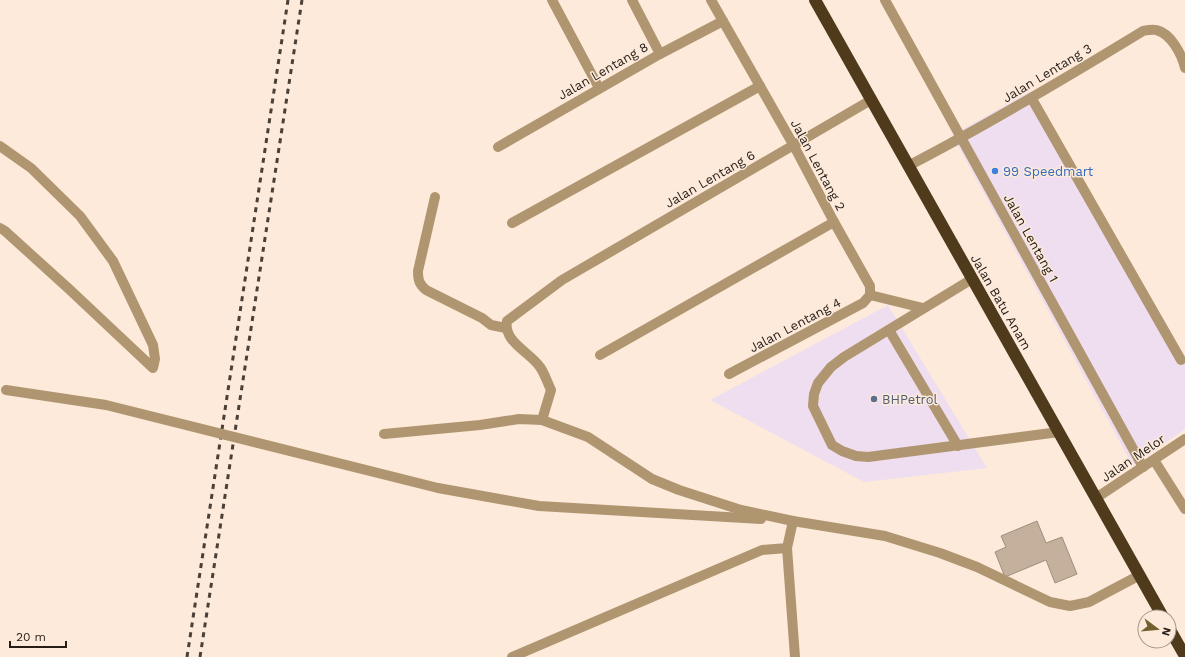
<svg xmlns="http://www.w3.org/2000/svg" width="1185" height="657" font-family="'Work Sans',sans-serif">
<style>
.commercial{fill:#efdeef}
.building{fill:#c5af9d;stroke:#a38e7c}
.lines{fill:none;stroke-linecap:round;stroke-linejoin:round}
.minor{stroke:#b09670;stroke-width:10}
.highway{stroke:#4f3b1c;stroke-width:12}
.rail{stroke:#4a4038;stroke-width:3;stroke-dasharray:5 5;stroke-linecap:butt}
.minor-bridge{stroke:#b09670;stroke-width:10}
.shop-dot{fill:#3f7fe0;stroke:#fdeadb;stroke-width:1.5}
.service-dot{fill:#5c6f8a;stroke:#fdeadb;stroke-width:1.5}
.labels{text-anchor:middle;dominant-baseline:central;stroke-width:3;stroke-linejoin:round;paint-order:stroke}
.street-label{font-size:13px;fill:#251d16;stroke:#fdeadb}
.shop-label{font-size:13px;fill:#366cbe;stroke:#fdeadb;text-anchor:start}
.service-label{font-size:13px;fill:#4e5e75;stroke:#fdeadb;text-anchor:start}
</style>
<rect width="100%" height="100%" fill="#fdeadb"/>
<g class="commercial">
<polygon points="1031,91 1185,356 1185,429 1133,466 952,135"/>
<polygon points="888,305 987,468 864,482 710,400"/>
</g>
<polygon class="building" points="1037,521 1046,543 1062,537 1077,574 1055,583 1046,560 1005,577 995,552 1006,547 1001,536"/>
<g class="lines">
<g class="minor">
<polyline points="552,0 599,88"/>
<polyline points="632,0 660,54"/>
<polyline points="711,0 794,146 834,222 870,286 870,295 923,308"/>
<polyline points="885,0 1143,467"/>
<polyline points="1032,99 1181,360"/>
<polyline points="0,146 31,168 80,216 113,261 153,345 155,359 153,368 69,289 5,231 0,228"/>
<polyline points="498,147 660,54 723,21"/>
<path d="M 908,166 C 989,124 1066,78 1143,31 C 1148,30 1152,29 1156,30 C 1171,33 1182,55 1185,68"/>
<path d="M 435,197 L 418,271 C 418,280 419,284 426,290 L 482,318 L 491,325 L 506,328"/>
<polyline points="512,223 760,86"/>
<polyline points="972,279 844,357 831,367 818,383 814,394 813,406 832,445 842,451 856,456 868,457 1059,432"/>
<polyline points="889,330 958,446"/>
<polyline points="600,355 834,222"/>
<polyline points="729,374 863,303 870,295"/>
<path d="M 542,420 L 551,390 C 547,382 545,374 540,367 C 530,352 503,342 507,321 L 562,280 L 871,100"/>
<polyline points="384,434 480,425 519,419 542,420 588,437 652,479 679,490 741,510 793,521 885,536 940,553 977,567 1050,602 1070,606 1089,602 1140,575"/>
<polyline points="1154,460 1185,509"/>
<polyline points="438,488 539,506 761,519"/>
<polyline points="1096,498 1185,439"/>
<polyline points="787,548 795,657"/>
<polyline points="512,657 762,550 787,548 793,521"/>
</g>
<g class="highway">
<polyline points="815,0 1163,617"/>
<polyline points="1169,628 1185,656"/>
</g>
<g class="rail">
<polyline points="187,657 288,0"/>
<polyline points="200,657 302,0"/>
</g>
<polyline class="minor-bridge" points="6,390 106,405 438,488"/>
</g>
<circle class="shop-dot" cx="995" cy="171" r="4"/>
<circle class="service-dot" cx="874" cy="399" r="4"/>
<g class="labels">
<g class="street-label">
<text transform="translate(603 71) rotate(-30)">Jalan Lentang 8</text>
<text transform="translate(1047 73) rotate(-31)">Jalan Lentang 3</text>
<text transform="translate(818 165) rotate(62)">Jalan Lentang 2</text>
<text transform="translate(710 179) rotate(-30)">Jalan Lentang 6</text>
<text transform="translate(1031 238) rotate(61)">Jalan Lentang 1</text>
<text transform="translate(1001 302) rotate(60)">Jalan Batu Anam</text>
<text transform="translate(795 325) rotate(-28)">Jalan Lentang 4</text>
<text transform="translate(1133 458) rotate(-34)">Jalan Melor</text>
</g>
<g class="shop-label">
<text x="1003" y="171">99 Speedmart</text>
</g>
<g class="service-label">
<text x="882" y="399">BHPetrol</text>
</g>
</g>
<g transform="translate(1157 629) rotate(106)"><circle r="19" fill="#fdeadb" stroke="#a7988c"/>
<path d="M0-3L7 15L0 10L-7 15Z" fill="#73602e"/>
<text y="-6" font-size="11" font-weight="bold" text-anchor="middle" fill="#251d16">N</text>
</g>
<path d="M10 641v6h56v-6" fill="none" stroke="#251d16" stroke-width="2"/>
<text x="16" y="641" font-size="12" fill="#251d16" stroke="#fdeadb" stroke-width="3" paint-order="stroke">20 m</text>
</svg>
